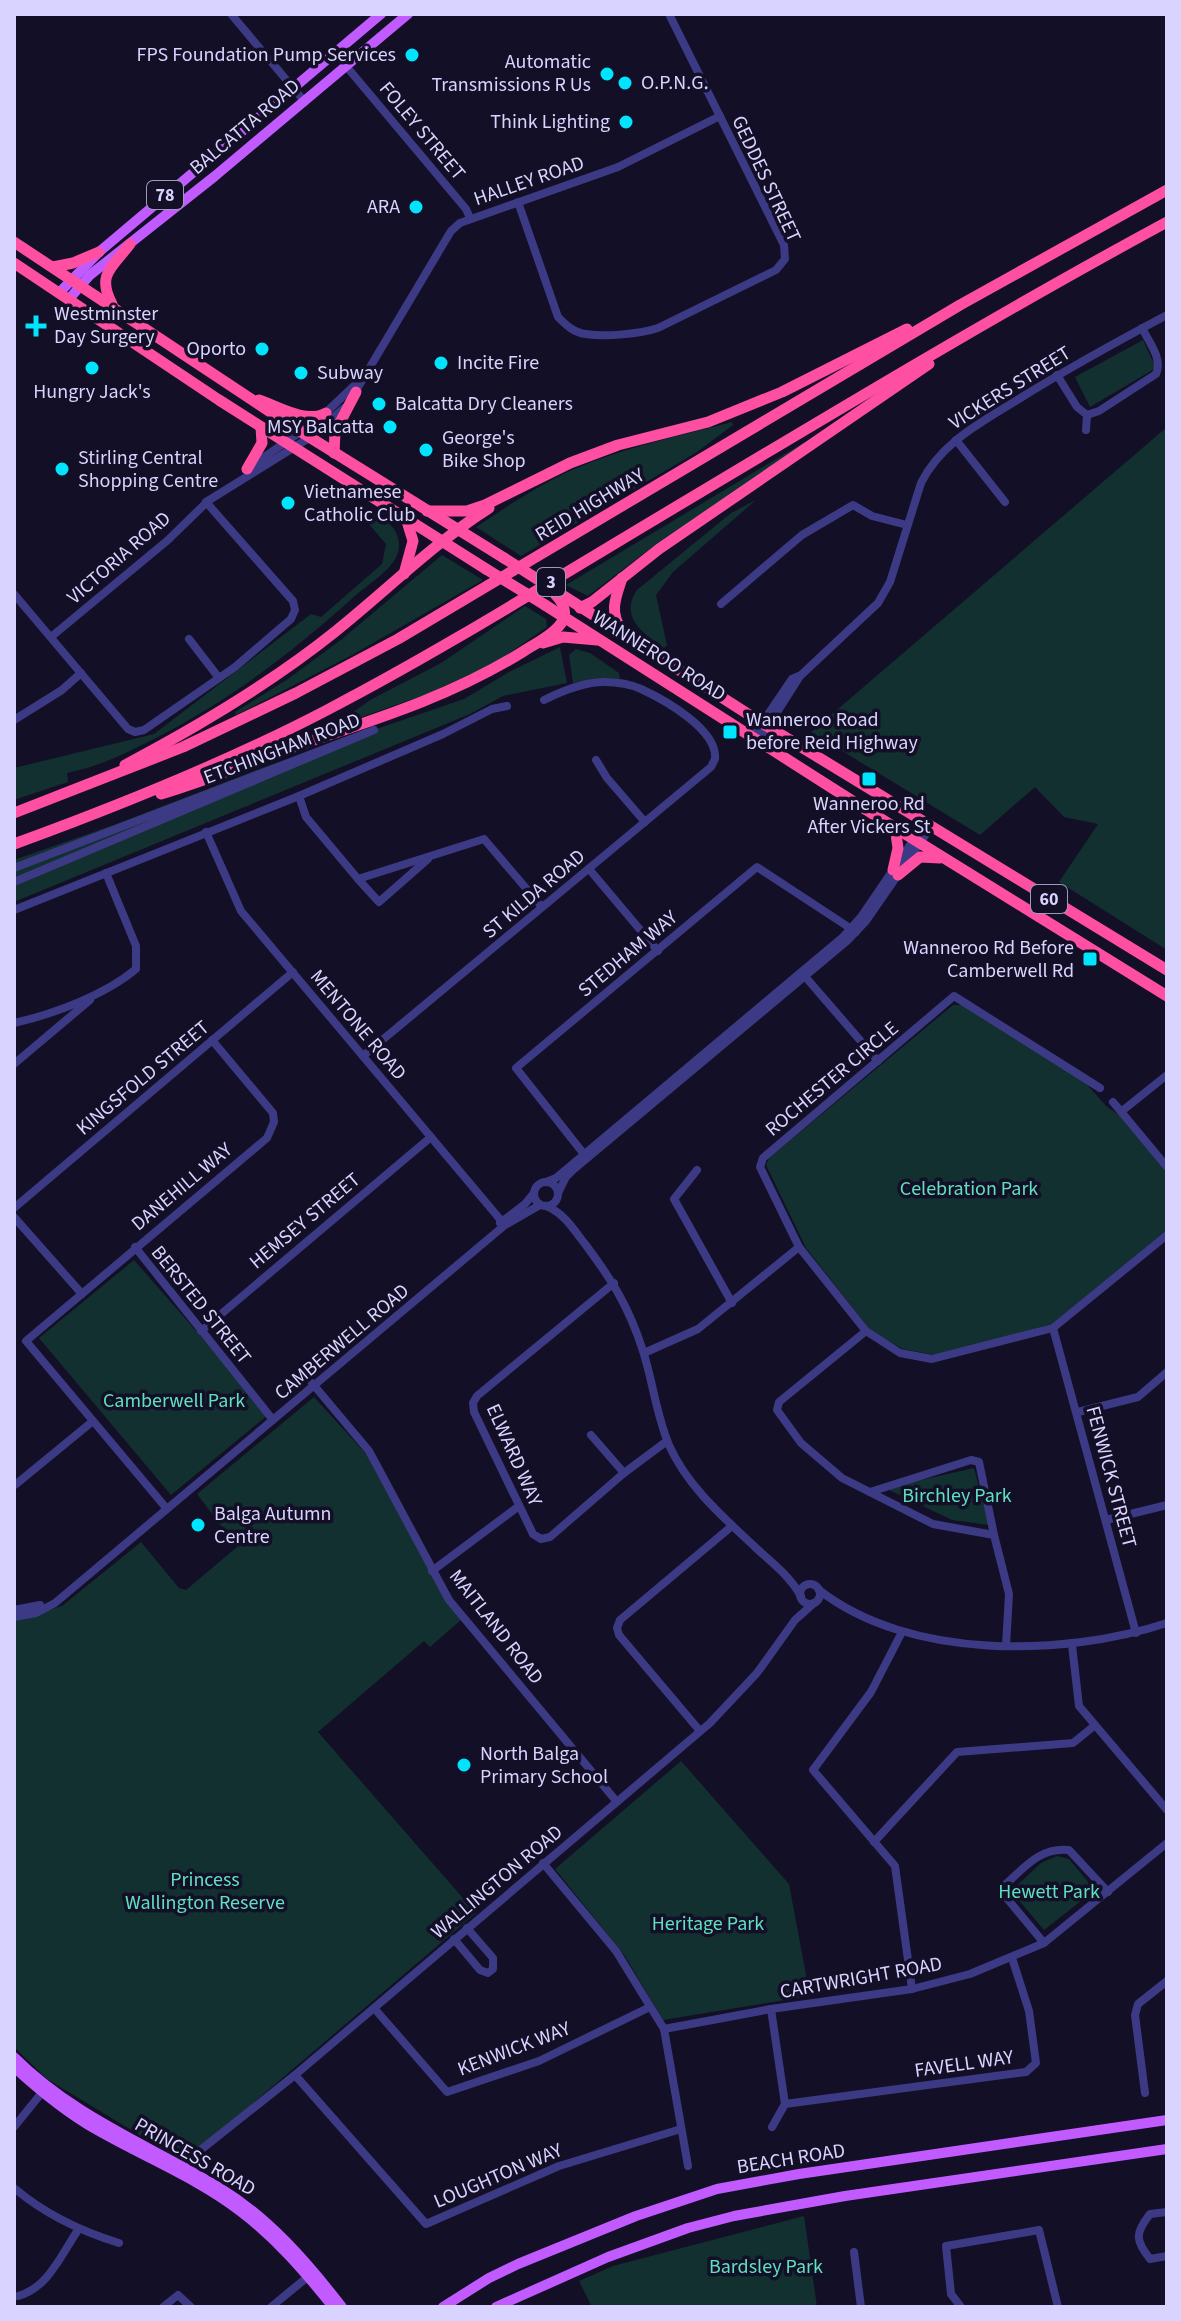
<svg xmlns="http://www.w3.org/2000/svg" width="1181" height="2321" font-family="'Source Sans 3',sans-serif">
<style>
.green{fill:#12302f}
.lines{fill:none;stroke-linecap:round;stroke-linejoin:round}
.minor{stroke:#3d3a85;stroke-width:8}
.major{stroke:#c25bff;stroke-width:10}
.highway{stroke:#ff4fa3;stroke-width:11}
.highway-bridge{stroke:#ff4fa3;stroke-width:11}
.poi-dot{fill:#00e5ff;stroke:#130f26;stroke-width:3}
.labels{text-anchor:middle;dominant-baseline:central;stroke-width:7;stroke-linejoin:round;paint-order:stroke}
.shield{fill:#130f26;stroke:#9e99be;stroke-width:2}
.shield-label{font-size:18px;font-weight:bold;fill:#d9d4ff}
.poi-label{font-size:20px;fill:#d9d4ff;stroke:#130f26;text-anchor:start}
.street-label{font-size:20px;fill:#d9d4ff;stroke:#130f26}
.park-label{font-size:20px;fill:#5fe0c0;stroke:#130f26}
</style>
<rect width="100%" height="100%" fill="#130f26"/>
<g class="green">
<polygon points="1143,340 1156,368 1090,407 1075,377"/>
<path d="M 732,422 L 733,425 L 697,452 L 521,556 L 476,527 C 507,507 538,485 572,470 C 622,448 679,436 732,422 Z"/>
<polygon points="1167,427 1167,950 1059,882 1098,824 1064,817 1035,787 980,835 811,732"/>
<polygon points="803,443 805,445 656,544 588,596 566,585"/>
<path d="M 756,500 L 673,572 L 656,595 L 667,645 L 664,648 C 643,633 619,617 637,590 L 731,513 Z"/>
<path d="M 359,504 C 375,513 400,524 399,546 C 399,566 370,583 356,595 C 292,653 229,701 152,740 C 124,754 98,767 67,773 L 68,782 L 14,800 L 14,768 L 154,734 L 311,614 L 321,617 L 382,564 L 386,544 L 356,509 Z"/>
<polygon points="442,555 483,580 354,654 236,715 235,712 288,679 342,639"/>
<polygon points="525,606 546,619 547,627 495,663 427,694 350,721 350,714 372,699 441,663"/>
<polygon points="560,647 567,683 503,696 470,714 14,902 14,860 119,823 262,768 464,699 509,672"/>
<polygon points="576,649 590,653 619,673 620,679 598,678 573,683 569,655"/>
<polygon points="953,1005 963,1005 1084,1081 1106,1106 1119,1115 1167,1173 1167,1230 1052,1324 935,1355 903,1349 872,1332 806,1248 766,1165 769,1158"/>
<polygon points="134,1260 269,1414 171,1495 39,1338"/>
<polygon points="314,1397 366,1454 443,1596 462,1619 430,1647 424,1641 318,1732 476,1913 184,2162 47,2079 14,2047 14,1620 62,1606 141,1542 179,1588 186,1590 237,1547 197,1494"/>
<polygon points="974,1468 989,1525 952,1520 885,1488"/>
<polygon points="681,1761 789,1884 810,1996 663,2020 625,1956 555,1869"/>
<polygon points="1057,1856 1069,1859 1095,1890 1044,1930 1011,1891 1041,1863"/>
<polygon points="804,2216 817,2307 592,2307 579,2281 613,2266"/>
</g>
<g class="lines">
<g class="minor">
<polyline points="231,14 305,102"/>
<polyline points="346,66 466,209 470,218"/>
<path d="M 518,202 L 558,317 C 566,325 574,333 586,334 C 605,337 640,334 658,328 L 776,270 L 785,259 L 784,245 L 669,14"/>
<path d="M 1057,375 L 1077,407 L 1087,415 L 1099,411 L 1156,374 C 1163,359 1149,342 1142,328"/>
<polyline points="354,394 451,231 460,223 618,167 720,116"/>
<polyline points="1086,430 1087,415"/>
<polyline points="956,440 1005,502"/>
<polyline points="250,467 319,419 356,384"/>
<polyline points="206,502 309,438 344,408"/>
<polyline points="14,594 128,729 135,732 144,730 235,667 291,619 295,610 293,601 206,502"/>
<polyline points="721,604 802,535 853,505 872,516 907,525"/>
<polyline points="51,637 168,540 208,501"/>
<polyline points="189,639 219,678"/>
<polyline points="14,720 62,690 81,673"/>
<polyline points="752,738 792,679 799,676"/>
<path d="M 758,742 L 800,676 L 878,603 L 890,582 L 921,483 C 942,441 984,421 1022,397 C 1069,368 1118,341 1167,315"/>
<polyline points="596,760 607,778 645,822"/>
<polyline points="299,796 306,817 358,879 484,839 542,907"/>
<polyline points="206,832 241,911 504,1224"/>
<polyline points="14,868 374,730 14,882"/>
<polyline points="589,869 658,951"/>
<polyline points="358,879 379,902 428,859"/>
<polyline points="14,910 299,796 443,734 492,709 507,706"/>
<polyline points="802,973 878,1061"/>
<path d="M 14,1023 C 54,1014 105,995 136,969 L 136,946 L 106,873"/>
<path d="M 363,1056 L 711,767 L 715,759 C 718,730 665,700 641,689 C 630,684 616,682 604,682 C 584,682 562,691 544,700"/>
<polyline points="14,1064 90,1000"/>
<polyline points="1100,1088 954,996 763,1158 760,1167 799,1247 866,1331 900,1353 932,1359 1053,1328 1167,1235"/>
<polyline points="1113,1102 1167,1167"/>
<polyline points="1122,1111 1167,1075"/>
<polyline points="587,1158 516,1068 757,867 856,932"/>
<polyline points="697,1170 674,1199 732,1303"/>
<circle cx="546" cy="1194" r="12"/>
<polyline points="546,1182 556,1178 843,937 861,917 925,823"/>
<polyline points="558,1193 566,1177 573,1170 847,941 866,921 931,827"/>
<path d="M 546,1206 C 564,1213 574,1230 585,1244 C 612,1280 629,1307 643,1351 C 653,1382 656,1414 669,1445 C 687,1486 723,1517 755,1547 C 772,1563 789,1575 801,1596"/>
<polyline points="14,1208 293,972"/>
<polyline points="14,1217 82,1294"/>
<polyline points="500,1223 525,1204 534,1193"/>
<polyline points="135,1247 273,1420"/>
<polyline points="614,1283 477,1396 473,1403 474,1412 533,1534 541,1539 550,1537 624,1473 667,1441"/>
<polyline points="1053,1328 1136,1633"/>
<polyline points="201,1331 431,1137"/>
<polyline points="866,1331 779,1402 777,1410 801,1443 842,1478 933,1524 994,1535 1009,1594 1006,1646"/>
<polyline points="644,1353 698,1329 799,1247"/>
<polyline points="312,1383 369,1451 449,1600 617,1802"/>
<polyline points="1078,1412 1138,1397 1167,1372"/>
<polyline points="591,1435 624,1473"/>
<polyline points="15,1485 93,1421"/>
<polyline points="870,1492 971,1460 979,1462 994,1535"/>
<polyline points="167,1509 26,1341 267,1138 274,1122 273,1113 212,1040"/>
<polyline points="1106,1520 1167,1505"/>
<polyline points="432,1571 519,1506"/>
<circle cx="810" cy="1594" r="10"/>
<path d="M 819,1590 C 909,1660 1063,1657 1167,1623"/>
<polyline points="14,1610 40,1605"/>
<polyline points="14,1617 36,1613 55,1603 505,1225 540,1205"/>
<polyline points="902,1632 871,1692 813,1770 895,1866 912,1989"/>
<polyline points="1072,1645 1079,1706 1167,1810"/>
<polyline points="700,1731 619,1635 617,1628 620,1620 732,1526"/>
<polyline points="874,1842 957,1752 1073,1743 1094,1726"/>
<polyline points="543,1863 616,1951 664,2029 688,2166"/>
<polyline points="454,1939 480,1970 488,1973 493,1969 493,1958 467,1928"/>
<path d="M 1044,1943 L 1005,1896 L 1005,1885 C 1025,1867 1040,1847 1069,1850 L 1108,1892"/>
<polyline points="374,2008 447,2092 539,2061 650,2007"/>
<polyline points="771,2009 785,2104 1026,2072 1036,2063 1029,2011 1012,1958"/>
<polyline points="664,2029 771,2009 912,1989 970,1974 1044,1943 1167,1843"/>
<polyline points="295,2075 426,2224 559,2166 681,2129"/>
<polyline points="1145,2093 1135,2015 1138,2004 1167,1981"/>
<polyline points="14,2127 44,2090"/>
<polyline points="772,2127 785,2104"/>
<polyline points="182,2170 188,2160 295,2075 710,1723 757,1673 795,1620 814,1603"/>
<path d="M 14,2188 C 46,2215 80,2231 119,2243"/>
<path d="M 1167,2212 L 1150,2214 C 1135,2233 1135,2240 1150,2259 L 1167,2256"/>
<polyline points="854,2252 861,2307"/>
<path d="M 18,2296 C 48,2288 61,2255 78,2230"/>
<polyline points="163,2307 178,2295 191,2307"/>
<polyline points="271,2307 310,2275"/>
<polyline points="961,2307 951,2294 946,2246 1039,2230 1058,2307"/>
</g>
<g class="major">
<polyline points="59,293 99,252 381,14"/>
<polyline points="69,299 90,275 215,176 408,14"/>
<path d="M 14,2057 C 74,2117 149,2145 220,2188 C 269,2218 307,2262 342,2307"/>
<path d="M 14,2067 C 39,2090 67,2113 97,2130 C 144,2157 197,2178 240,2211 C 276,2238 305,2272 333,2307"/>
<polyline points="443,2307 489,2278 518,2264 636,2216 717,2189 799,2174 1167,2120"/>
<polyline points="496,2307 608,2257 688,2228 734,2216 845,2196 1167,2149"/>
</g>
<g class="highway">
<polyline points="14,242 290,425 504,558"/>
<polyline points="14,263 219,400 486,569"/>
<polyline points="53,267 73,263 99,252"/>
<path d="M 112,304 C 96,274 113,267 130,244"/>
<path d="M 259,400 C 279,407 306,424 326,413"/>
<polyline points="334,453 335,432 356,392"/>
<polyline points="247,469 262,443 261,427"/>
<polyline points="427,511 467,511 485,505 570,463 618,445 708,422 782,392 907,329"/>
<polyline points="404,574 413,541 406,518"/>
<polyline points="548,586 762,723 1167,970"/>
<polyline points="545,605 865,809 1167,996"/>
<polyline points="580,608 592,602 659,549 929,364"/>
<path d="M 621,629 C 609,611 616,597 622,578"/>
<polyline points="543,643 563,637 597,640"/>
<path d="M 125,765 C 199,726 270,684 336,631 C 387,590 434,543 489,508"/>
<path d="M 161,794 C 208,780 253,761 299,745 C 377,719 454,695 524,651 C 535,644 551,636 559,626 C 569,615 564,603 555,594"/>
<polyline points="14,813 183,747 296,693 398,639 960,305 1167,190"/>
<path d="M 14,844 C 121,805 228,762 329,709 C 442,650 550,582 659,517 C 828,416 995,315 1167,222"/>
<polyline points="893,870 898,848 895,827"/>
<polyline points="898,875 920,857 940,858"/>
</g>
<g class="highway-bridge">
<polyline points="504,558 548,586"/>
<polyline points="486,569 545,605"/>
</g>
</g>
<g class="poi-dot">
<circle cx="412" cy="55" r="8"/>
<circle cx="607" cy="74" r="8"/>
<circle cx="625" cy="83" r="8"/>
<circle cx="626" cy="122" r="8"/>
<circle cx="416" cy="207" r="8"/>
<path d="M32 314h8v8h8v8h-8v8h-8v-8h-8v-8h8z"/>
<circle cx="262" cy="349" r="8"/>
<circle cx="441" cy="363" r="8"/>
<circle cx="92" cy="368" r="8"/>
<circle cx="301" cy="373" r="8"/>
<circle cx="379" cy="404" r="8"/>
<circle cx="390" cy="427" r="8"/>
<circle cx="426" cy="450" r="8"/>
<circle cx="62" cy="469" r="8"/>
<circle cx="288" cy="503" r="8"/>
<rect x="722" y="724" width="16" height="16" rx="4"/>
<rect x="861" y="771" width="16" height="16" rx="4"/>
<rect x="1082" y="951" width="16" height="16" rx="4"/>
<circle cx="198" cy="1525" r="8"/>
<circle cx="464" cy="1765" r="8"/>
</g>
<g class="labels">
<g class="shield">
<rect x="147" y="181" width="36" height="28" rx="6"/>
<rect x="537" y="568" width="28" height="28" rx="6"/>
<rect x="1031" y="885" width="36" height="28" rx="6"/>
</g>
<g class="shield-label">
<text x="165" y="195">78</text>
<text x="551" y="582">3</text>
<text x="1049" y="899">60</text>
</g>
<g class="poi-label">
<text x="396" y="55" text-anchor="end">FPS Foundation Pump Services</text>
<text x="591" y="62" text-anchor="end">Automatic<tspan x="591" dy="23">Transmissions R Us</tspan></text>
<text x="641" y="83">O.P.N.G.</text>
<text x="610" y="122" text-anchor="end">Think Lighting</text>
<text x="400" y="207" text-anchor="end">ARA</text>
<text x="54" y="314">Westminster<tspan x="54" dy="23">Day Surgery</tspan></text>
<text x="246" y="349" text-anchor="end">Oporto</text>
<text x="457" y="363">Incite Fire</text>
<text x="317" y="373">Subway</text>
<text x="92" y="392" text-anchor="middle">Hungry Jack's</text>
<text x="395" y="404">Balcatta Dry Cleaners</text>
<text x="374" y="427" text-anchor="end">MSY Balcatta</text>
<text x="442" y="438">George's<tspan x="442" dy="23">Bike Shop</tspan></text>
<text x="78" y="458">Stirling Central<tspan x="78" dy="23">Shopping Centre</tspan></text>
<text x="304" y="492">Vietnamese<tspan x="304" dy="23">Catholic Club</tspan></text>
<text x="746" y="720">Wanneroo Road<tspan x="746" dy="23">before Reid Highway</tspan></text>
<text x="869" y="804" text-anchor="middle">Wanneroo Rd<tspan x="869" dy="23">After Vickers St</tspan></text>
<text x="1074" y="948" text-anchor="end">Wanneroo Rd Before<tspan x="1074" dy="23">Camberwell Rd</tspan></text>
<text x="214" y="1514">Balga Autumn<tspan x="214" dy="23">Centre</tspan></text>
<text x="480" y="1754">North Balga<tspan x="480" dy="23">Primary School</tspan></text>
</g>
<g class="street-label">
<text transform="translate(245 127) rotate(-40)">BALCATTA ROAD</text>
<text transform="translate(422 131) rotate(50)">FOLEY STREET</text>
<text transform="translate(766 179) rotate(65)">GEDDES STREET</text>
<text transform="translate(529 181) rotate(-19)">HALLEY ROAD</text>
<text transform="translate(1010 388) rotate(-32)">VICKERS STREET</text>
<text transform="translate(590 505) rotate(-31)">REID HIGHWAY</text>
<text transform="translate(119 558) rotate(-41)">VICTORIA ROAD</text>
<text transform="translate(659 656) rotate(32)">WANNEROO ROAD</text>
<text transform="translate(282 749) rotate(-21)">ETCHINGHAM ROAD</text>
<text transform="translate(534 894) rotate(-40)">ST KILDA ROAD</text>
<text transform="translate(628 954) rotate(-40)">STEDHAM WAY</text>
<text transform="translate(358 1025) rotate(50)">MENTONE ROAD</text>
<text transform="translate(143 1078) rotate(-40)">KINGSFOLD STREET</text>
<text transform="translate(832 1079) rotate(-40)">ROCHESTER CIRCLE</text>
<text transform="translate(182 1187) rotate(-40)">DANEHILL WAY</text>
<text transform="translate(305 1221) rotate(-40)">HEMSEY STREET</text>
<text transform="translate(201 1305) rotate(51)">BERSTED STREET</text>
<text transform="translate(342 1342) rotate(-40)">CAMBERWELL ROAD</text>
<text transform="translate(514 1455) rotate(66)">ELWARD WAY</text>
<text transform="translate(1111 1477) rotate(75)">FENWICK STREET</text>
<text transform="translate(496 1627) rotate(52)">MAITLAND ROAD</text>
<text transform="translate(497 1882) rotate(-40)">WALLINGTON ROAD</text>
<text transform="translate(861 1978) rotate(-10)">CARTWRIGHT ROAD</text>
<text transform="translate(514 2049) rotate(-21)">KENWICK WAY</text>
<text transform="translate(964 2064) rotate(-8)">FAVELL WAY</text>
<text transform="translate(195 2157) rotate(30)">PRINCESS ROAD</text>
<text transform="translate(791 2159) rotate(-9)">BEACH ROAD</text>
<text transform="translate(498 2176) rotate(-23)">LOUGHTON WAY</text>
</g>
<g class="park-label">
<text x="969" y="1189">Celebration Park</text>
<text x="174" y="1401">Camberwell Park</text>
<text x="957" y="1496">Birchley Park</text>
<text x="205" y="1880">Princess<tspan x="205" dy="23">Wallington Reserve</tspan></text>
<text x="1049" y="1892">Hewett Park</text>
<text x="708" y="1924">Heritage Park</text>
<text x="766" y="2267">Bardsley Park</text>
</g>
</g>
<rect width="1181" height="2321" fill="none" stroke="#d9d4ff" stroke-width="32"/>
</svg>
